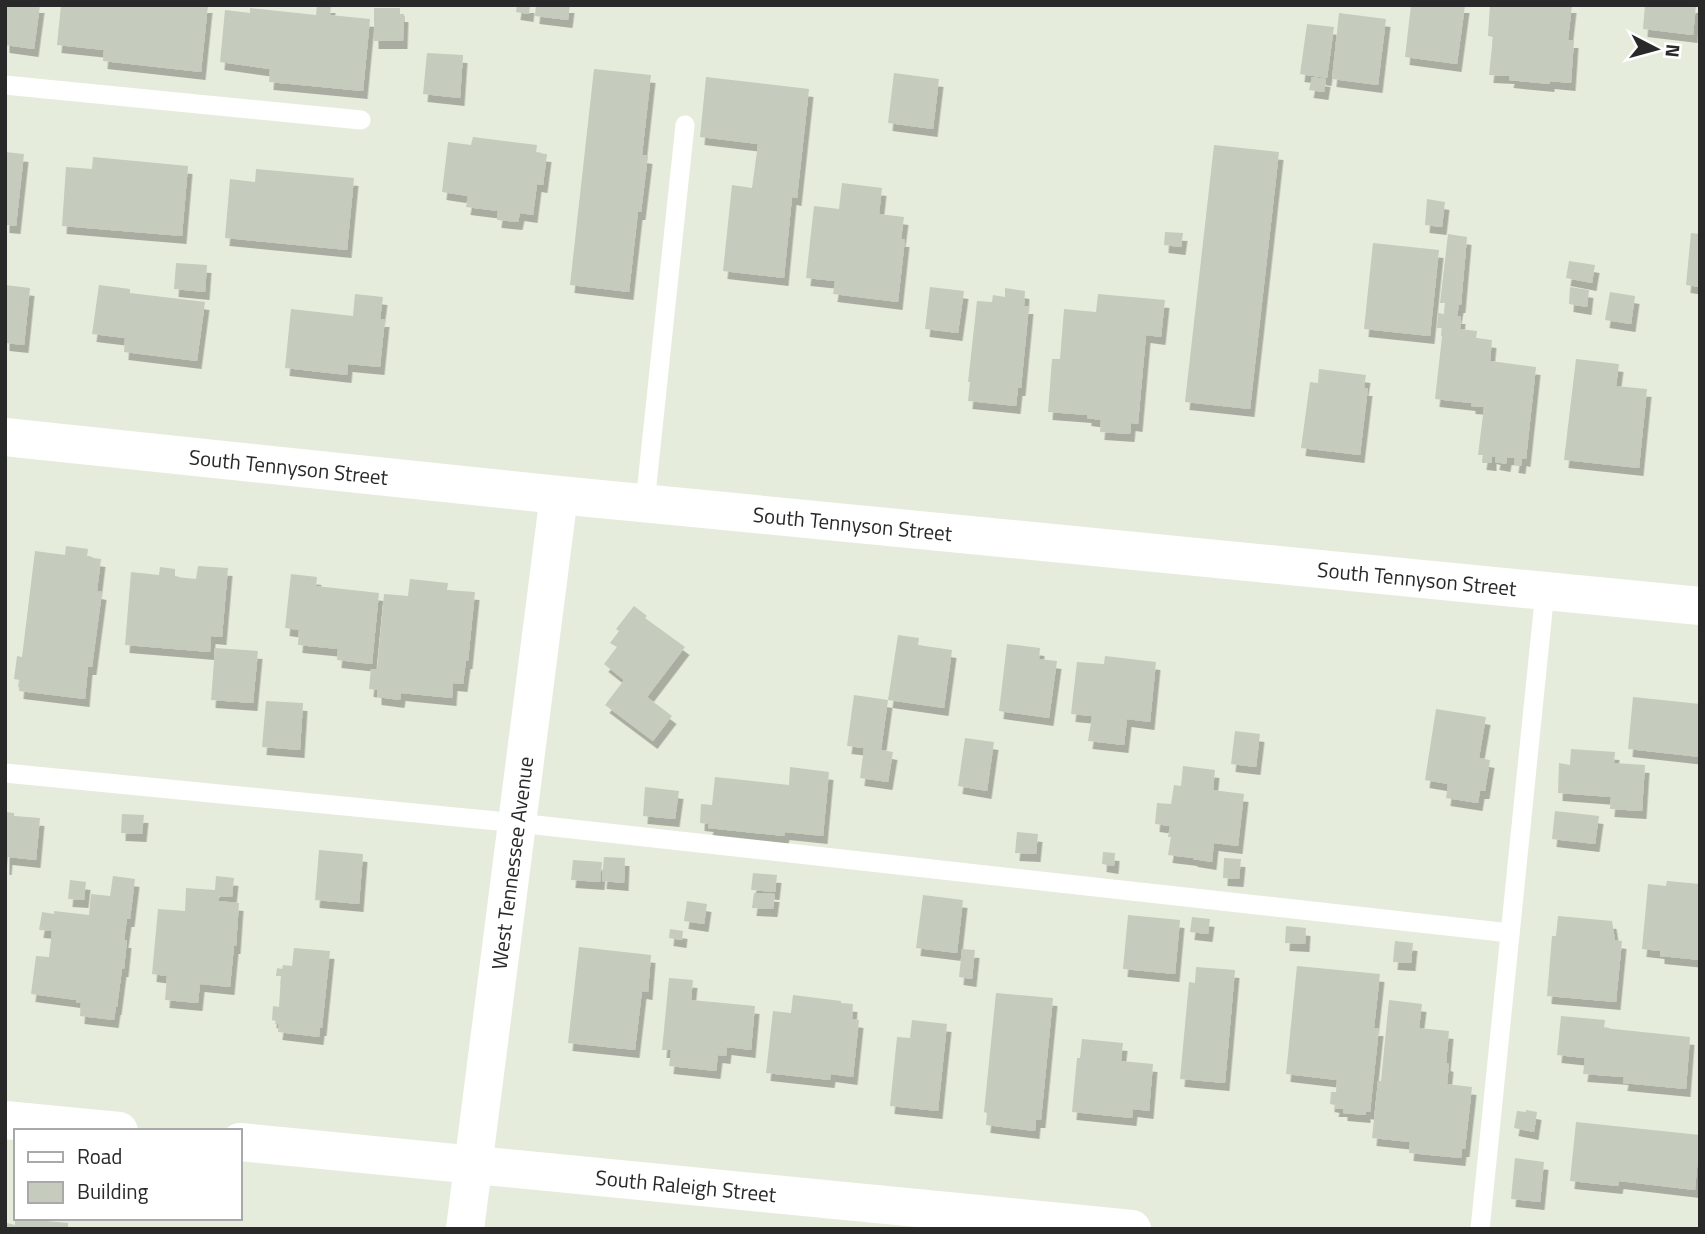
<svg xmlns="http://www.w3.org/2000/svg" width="1705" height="1234" font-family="'Titillium Web',sans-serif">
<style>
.building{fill:#c5cbbd;filter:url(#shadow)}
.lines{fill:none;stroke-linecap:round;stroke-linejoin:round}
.lane{stroke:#fff;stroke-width:19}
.street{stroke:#fff;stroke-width:38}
.secondary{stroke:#fff;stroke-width:38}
.labels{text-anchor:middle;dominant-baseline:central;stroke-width:5;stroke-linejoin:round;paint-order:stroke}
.street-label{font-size:21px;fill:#292929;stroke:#fff}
</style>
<defs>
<filter id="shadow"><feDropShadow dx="4.5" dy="8" stdDeviation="0" flood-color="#0004"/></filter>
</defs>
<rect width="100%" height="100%" fill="#e6ecdb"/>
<g class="building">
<polygon points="5,5 40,5 34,49 5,45"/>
<polygon points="61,5 208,5 201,72 103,61 104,50 57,45"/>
<polygon points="317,5 331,5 330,15 370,19 363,91 269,82 270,69 220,62 225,10 250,13 250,8 316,15"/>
<polygon points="517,5 530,5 529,14 516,12"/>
<polygon points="536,5 570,5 568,20 535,16"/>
<polygon points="1411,5 1465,5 1457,64 1405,57"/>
<polygon points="1490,5 1572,5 1568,40 1574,40 1571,83 1550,81 1550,84 1509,80 1510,76 1489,75 1493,37 1488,36"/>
<polygon points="1645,5 1696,5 1693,35 1643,29"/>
<polygon points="374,8 400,8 400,14 404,14 403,41 374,41"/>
<polygon points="1339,13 1386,19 1378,85 1332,79"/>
<polygon points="1307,24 1334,27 1327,78 1300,74"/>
<polygon points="427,53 463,55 460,98 423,94"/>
<polygon points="594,69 651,75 642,155 648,156 641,212 638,212 629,292 570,285"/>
<polygon points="894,73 939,79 933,129 888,123"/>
<polygon points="706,77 809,89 797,198 792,197 784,278 723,271 732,185 752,188 758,144 700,137"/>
<polygon points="1312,77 1326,79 1324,92 1309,90"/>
<polygon points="473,137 537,145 536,153 547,154 543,185 537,184 533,215 520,213 518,222 497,220 498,211 466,207 468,196 442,192 448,142 471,145"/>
<polygon points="1214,145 1279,152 1250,409 1185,402"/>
<polygon points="5,152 24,154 16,226 5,225"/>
<polygon points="93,157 188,166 182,236 62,226 66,167 92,169"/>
<polygon points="256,169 354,178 347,250 225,238 230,179 255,182"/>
<polygon points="842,183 882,188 879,214 904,217 901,239 905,239 898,302 833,294 835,281 806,278 814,206 839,209"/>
<polygon points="1427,199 1445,202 1442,227 1425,225"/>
<polygon points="1165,232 1183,233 1181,247 1164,245"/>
<polygon points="1691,233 1700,234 1700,287 1686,285"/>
<polygon points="1448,234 1467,237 1461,305 1459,305 1457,316 1461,316 1460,329 1477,331 1476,338 1492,340 1490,361 1536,367 1526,459 1522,458 1521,466 1514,465 1515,458 1507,457 1506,464 1495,462 1496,457 1492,456 1492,463 1482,462 1483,455 1478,455 1484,407 1471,406 1471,403 1435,399 1443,328 1437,328 1438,313 1444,314 1445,303 1440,303"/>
<polygon points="1373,243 1439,250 1430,336 1364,329"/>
<polygon points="1569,261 1595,265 1592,283 1566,278"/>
<polygon points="176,263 207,265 205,292 174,289"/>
<polygon points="5,285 30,288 24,345 5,343"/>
<polygon points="99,285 130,289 130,293 205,302 197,361 124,352 125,338 92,334"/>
<polygon points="930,287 964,291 958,333 925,329"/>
<polygon points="1570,287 1589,290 1587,307 1569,304"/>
<polygon points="1005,288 1025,291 1024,306 1029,306 1021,388 1018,388 1016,406 968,401 970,382 968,382 977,301 992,302 993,295 1005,297"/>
<polygon points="1610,292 1635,296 1631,324 1605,320"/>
<polygon points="355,294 383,297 380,319 385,319 380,367 348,364 347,375 285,368 291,309 353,316"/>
<polygon points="1098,294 1165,300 1161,337 1146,335 1138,424 1131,423 1130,434 1100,432 1101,420 1087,418 1087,415 1048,412 1052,359 1060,359 1064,309 1096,312"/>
<polygon points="1576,359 1619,364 1616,386 1647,389 1639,468 1564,460"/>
<polygon points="1319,369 1366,375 1364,388 1368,388 1360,455 1301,448 1310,382 1318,383"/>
<polygon points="66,546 88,549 87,557 101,559 97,591 102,592 92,667 88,667 85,699 19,691 20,680 14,679 17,656 22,657 35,551 65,555"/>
<polygon points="198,566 228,568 222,637 211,636 210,652 125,645 131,572 159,575 160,567 175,569 175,577 196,579"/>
<polygon points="291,574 317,577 316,586 379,593 372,664 337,660 338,649 298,645 299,630 285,628"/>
<polygon points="410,579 448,583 447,590 475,592 468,661 466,661 463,684 453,683 452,698 401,693 400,700 377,697 377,690 369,689 371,669 377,669 384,594 408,596"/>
<polygon points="634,606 647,616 645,618 685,647 647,697 672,716 653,741 605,705 624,680 604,664 617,647 610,643 619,631 616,629"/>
<polygon points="898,635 919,638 918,645 952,650 944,708 888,700"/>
<polygon points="1007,644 1040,648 1039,659 1057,661 1049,718 999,711"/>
<polygon points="215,648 258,651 253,703 211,700"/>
<polygon points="1105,656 1156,662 1150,722 1127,719 1124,745 1088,741 1092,716 1071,714 1077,662 1104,664"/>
<polygon points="854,695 888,700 881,750 893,752 888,782 860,778 864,748 847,746"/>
<polygon points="1633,697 1700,704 1700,757 1628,749"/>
<polygon points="266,701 303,703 300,750 262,747"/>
<polygon points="1436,709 1486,717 1479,758 1490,760 1485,791 1480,791 1478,803 1446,798 1448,784 1425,780"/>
<polygon points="1235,731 1260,734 1256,767 1231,764"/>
<polygon points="965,738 994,742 987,791 958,786"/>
<polygon points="1571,749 1615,752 1614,763 1645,765 1642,811 1610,809 1611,797 1558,793 1559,763 1570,765"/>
<polygon points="1183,766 1215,770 1213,790 1244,794 1238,846 1214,843 1212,862 1193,859 1193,858 1168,855 1171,837 1168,837 1170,826 1155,824 1157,803 1171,804 1174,785 1181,786"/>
<polygon points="790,767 829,772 823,836 785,832 784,836 708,828 709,824 700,823 701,804 712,805 715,777 789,785"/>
<polygon points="645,787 679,791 675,819 643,816"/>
<polygon points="1555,811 1599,816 1595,844 1552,839"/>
<polygon points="5,812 14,813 14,816 40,818 36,860 8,857 7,867 5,867"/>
<polygon points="122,814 144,815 142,834 121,833"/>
<polygon points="1017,832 1038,834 1036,854 1015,853"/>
<polygon points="319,850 363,854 359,904 315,900"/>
<polygon points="1103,852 1115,853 1114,866 1102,864"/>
<polygon points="604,857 625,858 624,883 602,881"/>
<polygon points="1224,858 1241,859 1239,879 1223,878"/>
<polygon points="573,860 602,862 600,882 571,880"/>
<polygon points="753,873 777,875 775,892 751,890"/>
<polygon points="113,876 135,879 130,919 127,919 124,940 127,940 124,969 122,969 117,1007 116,1007 114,1020 80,1016 81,1003 76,1002 76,1000 31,994 36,956 49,957 52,931 39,930 42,912 54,914 54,911 89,915 91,894 110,896"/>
<polygon points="216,876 234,878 232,897 219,896 218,901 239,903 236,946 234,946 230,987 200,984 198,1003 165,1000 167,976 152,974 158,909 185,911 186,888 215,890"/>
<polygon points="70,880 86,882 84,900 68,899"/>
<polygon points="1667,881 1700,884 1700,960 1660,956 1660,951 1642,949 1648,884 1666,886"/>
<polygon points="754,893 775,894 773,909 752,908"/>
<polygon points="923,895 963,900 957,953 916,948"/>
<polygon points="687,901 707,904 704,924 684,921"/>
<polygon points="1128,915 1180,920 1175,974 1123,969"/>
<polygon points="1558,916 1612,921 1615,940 1622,941 1616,1002 1547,996 1552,936 1556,936"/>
<polygon points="1192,917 1210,919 1208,934 1190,932"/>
<polygon points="1286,926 1306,928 1305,944 1285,943"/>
<polygon points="670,929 683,931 682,940 669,938"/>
<polygon points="1395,941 1413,943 1411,963 1393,962"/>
<polygon points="579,947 651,955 648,992 642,991 635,1050 568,1043"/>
<polygon points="294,948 330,951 322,1028 320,1028 319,1037 278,1032 279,1024 275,1024 276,1021 272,1020 273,1006 279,1007 281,976 276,976 277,968 282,969 283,965 292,966"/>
<polygon points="962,949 975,950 972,979 959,977"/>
<polygon points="1297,966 1380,974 1374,1028 1379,1028 1370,1112 1366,1111 1366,1115 1343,1113 1343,1109 1334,1109 1335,1105 1330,1104 1331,1092 1336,1092 1337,1080 1286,1074"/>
<polygon points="1196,967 1235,970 1225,1083 1180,1079 1189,982 1195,983"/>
<polygon points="669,978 693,980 691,1000 755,1006 751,1050 727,1047 726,1056 718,1055 716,1071 669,1066 671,1050 662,1050"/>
<polygon points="996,993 1053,998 1041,1120 1036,1120 1035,1131 986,1125 987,1113 984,1112"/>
<polygon points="793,995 841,1001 841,1003 853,1004 852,1019 859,1020 853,1077 831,1074 830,1080 766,1073 773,1011 791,1013"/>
<polygon points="1389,1000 1422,1004 1419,1028 1449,1031 1446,1063 1449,1064 1447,1084 1472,1087 1465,1149 1462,1149 1461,1158 1409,1153 1410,1142 1372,1138 1378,1081 1381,1081"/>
<polygon points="1561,1016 1605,1020 1604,1028 1690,1037 1686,1089 1623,1083 1624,1077 1583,1074 1585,1058 1557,1055"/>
<polygon points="912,1020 947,1024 938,1111 890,1106 897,1037 910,1038"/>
<polygon points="1082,1039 1123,1043 1121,1061 1153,1064 1149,1111 1133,1109 1132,1118 1072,1112 1077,1058 1080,1058"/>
<polygon points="1526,1110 1537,1112 1534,1132 1514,1128 1517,1111 1526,1112"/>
<polygon points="1576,1122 1700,1135 1695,1190 1619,1181 1618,1186 1570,1181"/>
<polygon points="1515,1158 1544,1162 1540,1202 1511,1199"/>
<polygon points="15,1218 68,1223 68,1229 7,1229 7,1223 15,1225"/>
</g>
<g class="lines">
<g class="lane">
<polyline points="5,85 361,120"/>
<polyline points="645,503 685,125"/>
<polyline points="5,773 518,823 1510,933"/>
<polyline points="1480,1229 1545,591"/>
</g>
<g class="street">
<polyline points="5,1120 119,1131"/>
<path id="s1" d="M 240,1142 L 1132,1229"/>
<path id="s2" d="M 465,1229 L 559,495"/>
</g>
<path class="secondary" id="s3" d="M 5,437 L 559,495 L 1700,606"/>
</g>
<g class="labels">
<g class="street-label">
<text stroke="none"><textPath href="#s3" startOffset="285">South Tennyson Street</textPath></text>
<text stroke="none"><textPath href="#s3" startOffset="852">South Tennyson Street</textPath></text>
<text stroke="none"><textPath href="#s3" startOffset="1419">South Tennyson Street</textPath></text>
<text stroke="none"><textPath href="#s2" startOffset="369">West Tennessee Avenue</textPath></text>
<text stroke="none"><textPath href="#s1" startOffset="448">South Raleigh Street</textPath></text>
</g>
</g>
<rect width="1705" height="1234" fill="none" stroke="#292929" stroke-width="14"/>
<rect x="14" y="1129" width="228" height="91" fill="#ffffff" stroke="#a9a9a9" stroke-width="2"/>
<rect x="28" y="1152" width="35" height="10" fill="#ffffff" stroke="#a9a9a9" stroke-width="2"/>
<text x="77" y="1164" font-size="21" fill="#292929">Road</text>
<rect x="28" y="1182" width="35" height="21" fill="#c5cbbd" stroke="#a9a9a9" stroke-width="2"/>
<text x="77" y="1199" font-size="21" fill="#292929">Building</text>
<g transform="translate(1656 49) rotate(96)" stroke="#ffffff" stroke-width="5" paint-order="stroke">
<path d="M0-5L12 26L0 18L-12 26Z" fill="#292929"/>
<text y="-10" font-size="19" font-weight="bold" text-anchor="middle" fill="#292929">N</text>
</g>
</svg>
